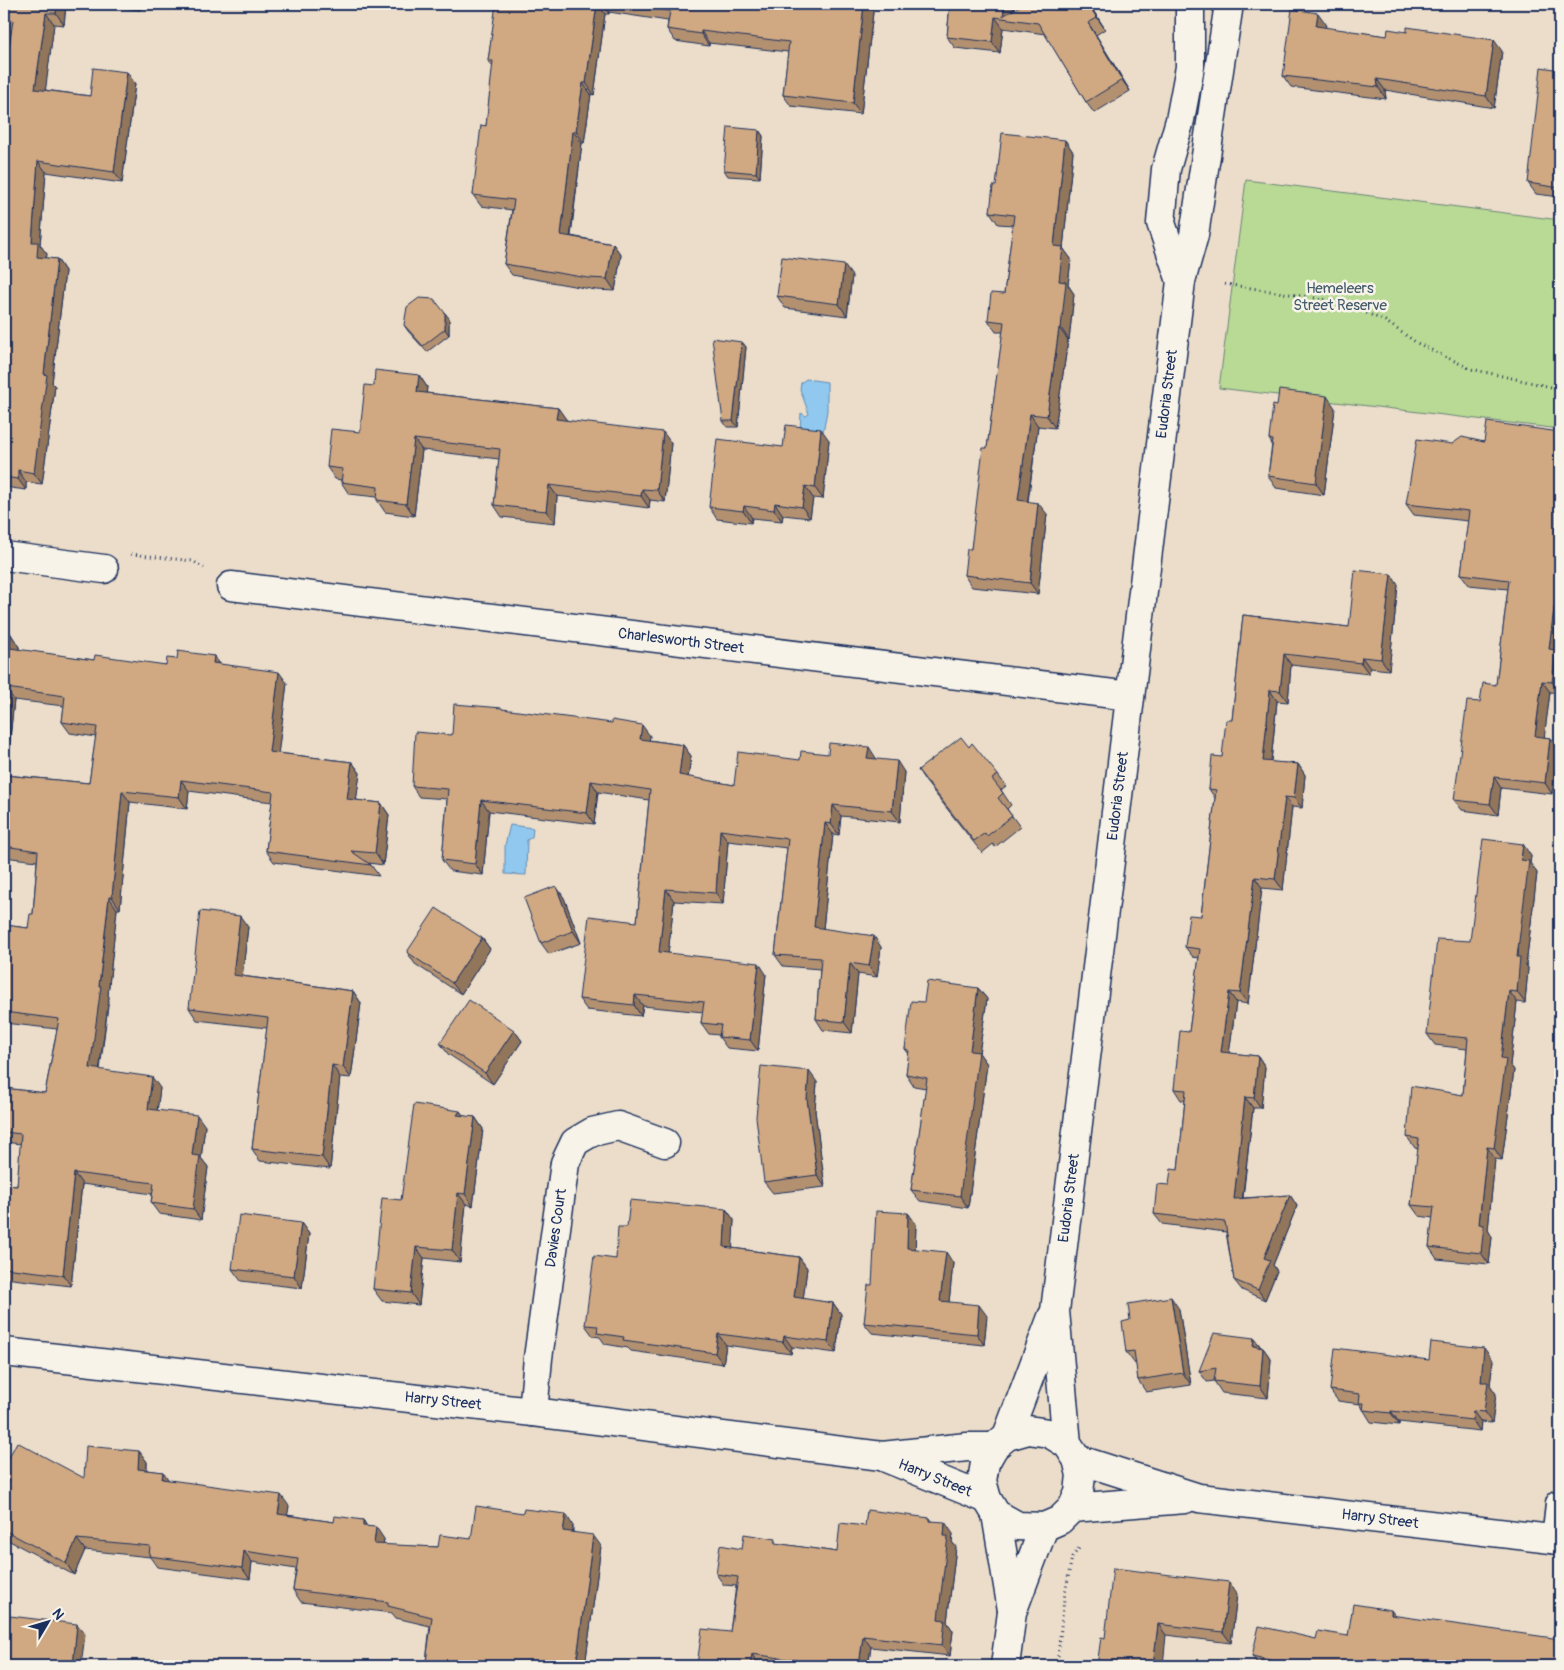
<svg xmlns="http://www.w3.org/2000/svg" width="1564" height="1670" font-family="Pangolin,sans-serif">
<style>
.green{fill:#b9da94;stroke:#6a8479}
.water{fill:#90c8ef;stroke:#618bb5}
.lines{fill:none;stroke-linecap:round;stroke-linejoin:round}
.minor-casing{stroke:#1b2f5e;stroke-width:31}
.path{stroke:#1b2f5e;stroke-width:3;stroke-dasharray:1 4;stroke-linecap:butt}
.minor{stroke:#f7f3e8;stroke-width:28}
.wall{fill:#b39170;stroke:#1b2f5e;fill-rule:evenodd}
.shaded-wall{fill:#92765b;stroke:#1b2f5e}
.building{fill:#d0a982;stroke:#1b2f5e}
.labels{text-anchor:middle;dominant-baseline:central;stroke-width:5;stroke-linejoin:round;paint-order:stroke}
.park-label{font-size:15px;fill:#425a6c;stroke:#f7f3e8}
.street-label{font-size:15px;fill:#1b2f5e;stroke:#f7f3e8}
</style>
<rect width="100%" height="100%" fill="#ebddc9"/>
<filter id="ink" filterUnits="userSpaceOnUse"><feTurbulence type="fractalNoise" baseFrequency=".02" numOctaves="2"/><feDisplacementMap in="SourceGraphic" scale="10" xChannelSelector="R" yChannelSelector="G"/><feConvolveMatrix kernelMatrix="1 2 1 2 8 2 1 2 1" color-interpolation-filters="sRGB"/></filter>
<g filter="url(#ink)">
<polygon class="green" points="1246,180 1560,220 1560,429 1219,388"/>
<g class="water">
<polygon points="806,379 827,382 827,411 823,432 800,431 801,413 806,416 809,414 800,389 801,383"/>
<polygon points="510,825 533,828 532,837 527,840 526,875 505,874 505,845"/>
</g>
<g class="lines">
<defs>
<g id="minor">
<polyline points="1181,281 1161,223 1166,169 1180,120 1190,67 1190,4"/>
<polyline points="4,556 104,569"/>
<polyline points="231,586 1130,696"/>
<polyline points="4,1352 533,1412 882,1456 967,1447 994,1447"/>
<polyline points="533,1412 538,1358 565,1163 575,1142 592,1132 618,1126 665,1143"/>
<polyline points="1007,1436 1052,1317"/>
<polyline points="1067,1444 1049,1433 1028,1430 1007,1436 994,1447 985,1463 982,1481 987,1499 996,1514 1018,1526 1044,1527 1060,1520 1072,1508 1079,1493 1081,1475 1077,1459 1067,1444 1055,1311 1181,281 1194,235 1229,4"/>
<polyline points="886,1458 987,1499"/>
<polyline points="1077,1459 1199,1498 1560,1540"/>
<polyline points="1072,1508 1185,1499"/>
<polyline points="996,1514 1012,1610"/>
<polyline points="1556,1540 1560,1504"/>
<polyline points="1005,1666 1012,1612 1044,1527"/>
</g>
</defs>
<use href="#minor" class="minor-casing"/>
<g class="path">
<polyline points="1225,284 1341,302 1385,321 1417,343 1471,369 1560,389"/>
<polyline points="131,554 193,561 204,568"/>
<polyline points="1057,1666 1064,1599 1072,1557 1080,1547"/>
</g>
<use href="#minor" class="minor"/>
</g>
<g class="wall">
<polygon points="4,4 66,4 64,25 54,24 45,90 90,96 127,72 135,84 122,183 46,172 40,245 47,254 46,258 57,259 65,271 52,383 55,386 42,484 26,482 26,490 4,487 4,76 5,76 11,31 10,31 5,23 4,23"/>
<polygon points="90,4 141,4 140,10"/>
<polygon points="464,4 874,4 861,114 791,106 783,95 788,52 709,43 709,46 675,41 667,29 668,21 609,12 609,14 605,14 594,95 591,94 584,143 582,143 571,236 613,244 621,255 615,291 596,290 512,275 504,264 512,210 481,206 473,195 486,126 493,67 488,61 496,8"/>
<polygon points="950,4 1014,4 1014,9 1089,4 1105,29 1096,35 1130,91 1094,113 1086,102 1045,34 1003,28 1000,53 955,48 947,37"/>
<polygon points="1326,24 1325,28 1387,36 1407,32 1502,51 1494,108 1385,90 1386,99 1291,87 1283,76"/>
<polygon points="1560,70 1560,197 1536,194 1528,183"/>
<polygon points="759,130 763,136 760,178 728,176 724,170"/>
<polygon points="1065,140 1073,152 1063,248 1071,259 1068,285 1074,294 1069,340 1068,340 1055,428 1038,426 1028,502 1047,514 1038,594 972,587 964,575 971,549 987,448 1003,332 996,332 988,320 1004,294 1013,225 998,224 990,212 996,186"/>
<polygon points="852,276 847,316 785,308 777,296"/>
<polygon points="449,318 449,335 427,352 408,331 404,325"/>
<polygon points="742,342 746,347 738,427 727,427 723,421"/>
<polygon points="419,375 427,387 426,393 558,408 566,420 671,443 665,502 650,500 649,508 557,496 555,523 502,517 494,505 499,459 422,450 414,516 385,512 377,500 377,497 349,494 341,482 341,480 335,479 327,467 360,432 374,386"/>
<polygon points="1277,406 1335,408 1324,495 1276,488 1268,476 1272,444 1269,439"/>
<polygon points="1560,432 1560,631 1558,652 1560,656 1560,693 1550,692 1544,737 1550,738 1558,749 1552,794 1501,788 1498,815 1462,810 1454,800 1480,702 1496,685 1508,589 1469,585 1461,574 1468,521 1414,515 1406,504 1452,444 1484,442"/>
<polygon points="829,440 823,499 813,498 810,518 783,515 782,521 752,518 751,523 717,519 709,507 783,447"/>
<polygon points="1398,585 1389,670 1370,668 1369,674 1291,665 1288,702 1277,701 1271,762 1298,764 1305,775 1302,808 1292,807 1283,890 1262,888 1248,1004 1236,1002 1229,1053 1258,1056 1265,1067 1261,1108 1253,1108 1243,1198 1290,1195 1297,1206 1273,1265 1277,1271 1265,1300 1242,1290 1234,1280 1226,1232 1162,1224 1154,1214 1178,1170 1185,1100 1181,1100 1174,1089 1189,1032 1199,958 1193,957 1185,947 1201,916 1215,798 1209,789 1222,757 1232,720 1243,615 1349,627"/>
<path d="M 4,623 L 19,647 L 19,650 L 94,660 L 166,665 L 177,659 L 214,656 L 220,664 L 287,683 L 278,753 L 352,762 L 360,773 L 356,800 L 381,803 L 389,815 L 383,865 L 369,863 L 371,865 L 379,876 L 274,862 L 266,851 L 272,802 L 189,791 L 187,809 L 130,802 L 120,909 L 117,909 L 108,995 L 109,997 L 100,1070 L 160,1088 L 157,1110 L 205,1126 L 201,1158 L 208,1167 L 201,1220 L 159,1214 L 151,1203 L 152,1194 L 82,1184 L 71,1286 L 4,1278 L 4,1185 L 17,1186 L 21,1144 L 4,1142 L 4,1088 L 45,1093 L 57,1029 L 4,1023 L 4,925 L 28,928 L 33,914 L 37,861 L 4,857 ZM 14,700 L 64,706 L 62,722 L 70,733 L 96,737 L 89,783 L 6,775 Z"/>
<polygon points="503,710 650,736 649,740 683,745 691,756 688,777 734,785 800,760 876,758 876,759 904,772 900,822 841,816 839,835 833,834 823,929 881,947 877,977 858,974 852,1033 823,1030 816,1019 820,969 783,966 775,955 787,848 728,841 723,904 674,901 668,953 766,974 758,1051 727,1048 719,1037 719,1035 709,1034 701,1023 703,1012 643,1006 641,1016 587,1010 579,999 637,922 649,800 598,792 594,824 489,811 483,875 450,871 442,860 447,799 419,797 412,786"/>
<polygon points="969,747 998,775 1006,786 1001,790 1011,805 1007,809 1020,827 995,847 993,844 982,853 926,782 918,770"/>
<polygon points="1531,856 1530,863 1537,873 1526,965 1528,968 1525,1003 1517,1002 1510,1065 1514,1070 1502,1160 1495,1159 1488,1230 1492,1237 1489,1264 1437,1259 1429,1247 1433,1218 1419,1216 1411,1205 1418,1149 1415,1148 1407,1137 1463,1095 1467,1049 1435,1045 1427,1034 1470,941"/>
<polygon points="556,886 564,898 581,943 549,954 541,943"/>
<polygon points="248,927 242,976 353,991 361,1003 351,1078 340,1077 330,1169 260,1161 252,1149 267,1028 197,1020 189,1008"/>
<polygon points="482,938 490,949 461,994 415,964 407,952"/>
<polygon points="978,988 987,999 979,1053 987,1064 968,1208 920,1201 911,1190 926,1088 914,1086 906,1074 909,1054 905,1049 924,1002"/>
<polygon points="514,1030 522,1041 493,1084 448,1054 440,1043"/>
<polygon points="817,1082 815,1111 825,1187 773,1193 764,1182"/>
<polygon points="460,1111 463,1116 475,1117 483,1129 473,1206 466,1204 460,1262 424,1258 419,1305 382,1301 373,1289 401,1200"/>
<polygon points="726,1209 734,1220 732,1248 799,1257 807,1268 803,1299 833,1303 841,1314 836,1353 792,1347 791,1354 726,1345 723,1364 631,1351 628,1348 605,1344 600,1337 593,1336 585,1325 616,1259 627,1227"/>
<polygon points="908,1213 916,1224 915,1249 953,1263 949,1302 987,1316 984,1345 872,1333 864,1323 872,1285"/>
<polygon points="301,1223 309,1234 302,1288 241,1281 232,1269"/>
<polygon points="1179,1309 1191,1385 1146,1392 1138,1380 1136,1363 1135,1364 1126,1352 1130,1320"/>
<polygon points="1254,1338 1261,1347 1263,1348 1271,1359 1268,1398 1222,1393 1214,1381 1207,1382 1199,1371"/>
<polygon points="1429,1360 1493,1360 1490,1385 1496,1394 1492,1423 1481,1422 1480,1431 1399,1422 1399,1425 1371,1422 1360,1404 1338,1401 1330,1390"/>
<polygon points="139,1451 147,1462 147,1470 163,1472 168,1480 289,1506 287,1515 334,1522 363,1520 367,1527 384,1539 383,1545 438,1547 471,1539 573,1526 573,1532 601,1546 585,1666 429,1666 426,1662 430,1626 396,1618 392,1613 301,1602 293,1590 296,1569 252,1562 250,1579 157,1567 150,1557 85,1550 74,1575 4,1538 4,1492 7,1485 4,1480 4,1467 84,1478"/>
<polygon points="930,1518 932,1521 953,1534 952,1542 956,1547 947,1622 953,1631 950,1656 871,1647 868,1666 698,1666 697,1665 730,1632 736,1586 724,1585 716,1574 742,1549 780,1544 837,1552 865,1526"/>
<polygon points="1237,1594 1231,1643 1166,1635 1105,1638"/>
<polygon points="1395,1616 1560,1666 1259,1666 1252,1656 1316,1639 1348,1636"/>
</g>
<g class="shaded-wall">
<polygon points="57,4 66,4 64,25 56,13"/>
<polygon points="135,4 141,4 140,10"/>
<polygon points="597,4 598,4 605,14 594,95 586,83"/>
<polygon points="602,4 603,4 609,12 609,14"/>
<polygon points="864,4 874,4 861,114 853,103"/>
<polygon points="1005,4 1014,4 1013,19 1003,16"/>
<polygon points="1088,4 1089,4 1105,29 1097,18"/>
<polygon points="46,13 54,24 44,101 35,89"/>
<polygon points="1318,13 1326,24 1324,38 1316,26"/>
<polygon points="995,17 1003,28 1000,53 992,42"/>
<polygon points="1088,23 1096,35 1130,91 1122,80"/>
<polygon points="701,31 709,43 709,46 701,34"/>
<polygon points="1494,40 1502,51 1494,108 1486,96"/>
<polygon points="127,72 135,84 122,183 114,172"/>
<polygon points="1377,79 1385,90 1386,99 1378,87"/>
<polygon points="583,83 591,94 584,143 576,131"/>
<polygon points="759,130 763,136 760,178 756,173"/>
<polygon points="573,131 582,143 569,246 561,235"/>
<polygon points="1065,140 1073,152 1063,248 1071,259 1068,285 1074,294 1069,340 1061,328 1059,281 1054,246"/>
<polygon points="38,161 46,172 40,245 47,254 45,268 37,257 32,242"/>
<polygon points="613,244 621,255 615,291 607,279"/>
<polygon points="57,259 65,271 52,383 55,386 42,484 34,473 44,374"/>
<polygon points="844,265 852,276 847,316 839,304"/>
<polygon points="445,313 449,318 449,335 445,329"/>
<polygon points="1059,328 1068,340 1055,428 1047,416"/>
<polygon points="742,342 746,347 738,427 733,421"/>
<polygon points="419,375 427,387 425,404 417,392"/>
<polygon points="1327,396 1335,408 1324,495 1316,483"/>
<polygon points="558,408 566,419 565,431 556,419"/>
<polygon points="1030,414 1038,426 1026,512 1018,500"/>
<polygon points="821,429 829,440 823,499 815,488"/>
<polygon points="663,432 671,443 665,502 657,490"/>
<polygon points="414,439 422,450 414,516 406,504"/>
<polygon points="18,470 26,482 26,490 18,479"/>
<polygon points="549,485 557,496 555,523 546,511"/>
<polygon points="805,486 813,498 810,518 802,507"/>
<polygon points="642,489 650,500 649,508 641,496"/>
<polygon points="775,503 783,515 782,521 774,510"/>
<polygon points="1038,503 1047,514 1038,594 1030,583"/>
<polygon points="744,506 752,518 751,523 743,511"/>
<polygon points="1559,568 1560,569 1560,631 1558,652 1560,656 1560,693 1552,682 1549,649"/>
<polygon points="1391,574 1398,585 1389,670 1381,659"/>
<polygon points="4,623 19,647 18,660 10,648"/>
<polygon points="1284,654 1291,665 1288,702 1280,691"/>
<polygon points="214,656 222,667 213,663"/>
<polygon points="1362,657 1370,668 1369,674 1361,663"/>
<polygon points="279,672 287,683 277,763 269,752"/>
<polygon points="1542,681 1550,692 1543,747 1535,736"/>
<polygon points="6,688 14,700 5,786 4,784 4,712"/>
<polygon points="1270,690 1277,701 1270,771 1263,761"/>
<polygon points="642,725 650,736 648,750 640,739"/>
<polygon points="1550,738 1558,749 1552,794 1545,783"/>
<polygon points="683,745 691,756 687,787 679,775"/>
<polygon points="869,747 876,758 875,770 867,758"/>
<polygon points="897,761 904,772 900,822 892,811"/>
<polygon points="352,762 360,773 355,810 347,799"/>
<polygon points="1298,764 1305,775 1302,808 1294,798"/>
<polygon points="1494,777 1501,788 1498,815 1490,804"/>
<polygon points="181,780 189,791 187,809 179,797"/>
<polygon points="591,781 598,792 594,824 587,813"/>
<polygon points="122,791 130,802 120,909 112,897"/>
<polygon points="1285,797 1292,807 1283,890 1275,879"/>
<polygon points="481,800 489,811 483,875 475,864"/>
<polygon points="381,803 389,815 383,865 375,853"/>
<polygon points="833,805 841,816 839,835 831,824"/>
<polygon points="825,823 833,834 822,938 814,927"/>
<polygon points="720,830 728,841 723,904 716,893"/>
<polygon points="1523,844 1531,856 1530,863 1537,873 1526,965 1528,968 1525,1003 1517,992 1521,860"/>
<polygon points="1255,877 1262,888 1248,1004 1240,993"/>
<polygon points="556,886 564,898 581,943 573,931"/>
<polygon points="666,889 674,901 667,963 659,952"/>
<polygon points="109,897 117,909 108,995 109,997 98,1080 90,1068"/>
<polygon points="240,916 248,927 241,986 233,975"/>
<polygon points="874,936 881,947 877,977 869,966"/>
<polygon points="482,938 490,949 461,994 452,983"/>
<polygon points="759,963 766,974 758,1051 750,1040"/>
<polygon points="850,963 858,974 852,1033 844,1022"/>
<polygon points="978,988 987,999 979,1053 987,1064 968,1208 960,1196 970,1051"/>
<polygon points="353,991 361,1003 351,1078 343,1067"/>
<polygon points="1509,991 1517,1002 1510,1065 1514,1070 1502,1160 1494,1148 1501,1058"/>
<polygon points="1229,992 1236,1002 1228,1062 1221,1052"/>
<polygon points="635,995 643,1006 641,1016 634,1005"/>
<polygon points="514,1030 522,1041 493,1084 485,1073"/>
<polygon points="1258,1056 1265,1067 1261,1108 1254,1098"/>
<polygon points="332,1065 340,1077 330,1169 322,1157"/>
<polygon points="809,1071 817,1082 815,1111 825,1187 817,1175 807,1099"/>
<polygon points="152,1077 160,1088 156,1120 148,1109"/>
<polygon points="1245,1097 1253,1108 1241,1210 1234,1199"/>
<polygon points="460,1111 468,1122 457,1115"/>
<polygon points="197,1115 205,1126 201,1158 208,1167 201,1220 193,1209 192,1155"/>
<polygon points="475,1117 483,1129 473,1206 465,1194"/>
<polygon points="1487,1147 1495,1159 1488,1230 1492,1237 1489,1264 1481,1253 1479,1224"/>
<polygon points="74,1173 82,1184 71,1286 63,1275"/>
<polygon points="458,1193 466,1204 460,1262 452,1250"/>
<polygon points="1290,1195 1297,1206 1273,1265 1277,1271 1265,1300 1258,1290 1264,1258"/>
<polygon points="726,1209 734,1220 732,1258 724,1247"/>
<polygon points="908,1213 916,1224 915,1259 907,1248"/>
<polygon points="301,1223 309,1234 302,1288 294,1276"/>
<polygon points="416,1247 424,1258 419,1305 411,1293"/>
<polygon points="946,1252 953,1263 948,1312 940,1301"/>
<polygon points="799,1257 807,1268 802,1309 794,1297"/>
<polygon points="1171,1297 1179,1309 1191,1385 1183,1373"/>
<polygon points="833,1303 841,1314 836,1353 828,1342"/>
<polygon points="979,1305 987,1316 984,1345 977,1334"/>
<polygon points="718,1334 726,1345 723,1364 715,1353"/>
<polygon points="784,1336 792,1347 791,1354 783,1342"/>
<polygon points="1254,1338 1262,1349 1253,1346"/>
<polygon points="1263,1348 1271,1359 1268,1398 1260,1386"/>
<polygon points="1484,1348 1493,1360 1490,1385 1496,1394 1492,1423 1484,1412 1481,1382"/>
<polygon points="1391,1411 1399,1422 1399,1425 1391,1413"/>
<polygon points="1473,1411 1481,1422 1480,1431 1472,1420"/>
<polygon points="139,1451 147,1462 146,1481 138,1469"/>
<polygon points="163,1472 171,1483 162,1479"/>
<polygon points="281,1495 289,1506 286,1525 278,1514"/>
<polygon points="566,1514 573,1526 571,1542 563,1531"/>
<polygon points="363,1520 371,1532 363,1526"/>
<polygon points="945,1522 953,1534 952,1542 956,1547 947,1622 953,1631 950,1656 942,1645 938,1619"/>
<polygon points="376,1527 384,1539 382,1556 374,1544"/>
<polygon points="593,1535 601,1546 585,1666 576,1666"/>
<polygon points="77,1539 85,1550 74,1575 66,1563"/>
<polygon points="244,1551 252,1562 250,1579 242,1568"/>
<polygon points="1229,1582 1237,1594 1231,1643 1223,1632"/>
<polygon points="1391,1610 1399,1621 1391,1615"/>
<polygon points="77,1624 85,1634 81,1666 73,1666"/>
<polygon points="1158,1624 1166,1635 1163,1666 1153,1666"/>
<polygon points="863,1636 871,1647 868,1666 859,1666"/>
<polygon points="752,1654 759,1666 750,1666"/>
<polygon points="1383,1661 1387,1666 1382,1666"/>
</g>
<g class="building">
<polygon points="4,4 57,4 56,13 46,13 35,89 90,96 93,68 127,72 114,172 38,161 32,242 38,242 37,257 57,259 44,374 47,375 34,473 18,470 18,479 4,477 4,76 5,76 13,20 4,19"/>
<polygon points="496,4 597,4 586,83 583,83 576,131 573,131 561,235 613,244 607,279 588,278 504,264 514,200 473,195 481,125 486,126 493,61 488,61"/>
<polygon points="621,4 864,4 853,103 783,95 789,42 701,31 701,34 667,29 670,11"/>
<polygon points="950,4 1005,4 1003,16 1023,4 1088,4 1097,18 1088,23 1122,80 1086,102 1038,23 995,17 992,42 947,37"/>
<polygon points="1292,9 1318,13 1316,26 1387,36 1388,29 1407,32 1407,27 1494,40 1486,96 1377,79 1378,87 1283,76"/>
<polygon points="1541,67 1560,70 1560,188 1528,183"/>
<polygon points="728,127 759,130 756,173 724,170"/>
<polygon points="1002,133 1065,140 1054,246 1063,247 1059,281 1066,282 1061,328 1059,328 1047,416 1030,414 1018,500 1038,503 1030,583 964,575 967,549 971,549 983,448 987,448 1004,322 988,320 991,293 1004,294 1014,215 990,212 993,186 996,186"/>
<polygon points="782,257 844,265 839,304 777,296"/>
<polygon points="419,298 434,299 445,313 445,329 423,346 404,325 407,307"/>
<polygon points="712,338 742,342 733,421 723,421"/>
<polygon points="375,370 419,375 417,392 558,408 556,419 663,432 657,490 642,489 641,496 549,485 546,511 494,505 500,449 414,439 406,504 377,500 378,487 341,482 343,469 327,467 331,429 360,432 365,385 374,386"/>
<polygon points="1279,390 1327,396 1316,483 1268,476 1273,440 1269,439 1273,405 1277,406"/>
<polygon points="1487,422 1560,432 1560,568 1559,568 1549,649 1556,650 1552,682 1542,681 1535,736 1550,738 1545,783 1494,777 1490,804 1454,800 1467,701 1480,702 1483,683 1496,685 1509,580 1461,574 1469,511 1406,504 1417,439 1452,444 1462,437 1484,442"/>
<polygon points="786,425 821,429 815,488 805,486 802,507 775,503 774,510 744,506 743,511 709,507 717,439 783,447"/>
<polygon points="1355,570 1391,574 1381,659 1362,657 1361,663 1284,654 1280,691 1270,690 1263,761 1298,764 1294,798 1285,797 1275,879 1255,877 1240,993 1229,992 1221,1052 1258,1056 1254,1098 1245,1097 1234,1199 1290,1195 1264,1258 1270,1260 1258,1290 1234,1280 1225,1222 1154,1214 1157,1184 1169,1185 1171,1169 1178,1170 1186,1090 1174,1089 1180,1031 1189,1032 1200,949 1185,947 1189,915 1201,916 1216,790 1209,789 1212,756 1222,757 1226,720 1232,720 1243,615 1349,627"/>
<polygon points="4,623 11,635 10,648 94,660 95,655 166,665 167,658 177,659 178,651 214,656 213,663 279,672 269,752 352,762 347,799 381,803 375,853 351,851 371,865 266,851 273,792 181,780 179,797 122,791 112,897 109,897 99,986 101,986 90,1068 152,1077 148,1109 197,1115 192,1155 200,1156 193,1209 151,1203 154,1183 74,1173 63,1275 4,1268 4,1185 17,1186 21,1134 4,1132 4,1088 45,1093 59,1019 4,1012 4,925 28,928 30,914 33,914 38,851 4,846 4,775 89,783 97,727 62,722 65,696 6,688 4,712"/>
<polygon points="454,704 502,708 502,709 612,723 612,720 642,725 640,739 683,745 679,775 734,785 738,752 800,760 801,751 828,754 829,743 869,747 867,758 897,761 892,811 833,805 831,824 825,823 814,927 874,936 869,966 850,963 844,1022 816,1019 821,958 775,955 788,839 720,830 716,893 666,889 659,952 759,963 750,1040 719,1037 721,1025 701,1023 704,1002 635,995 634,1005 579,999 589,916 637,922 650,790 591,781 587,813 481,800 475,864 442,860 448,789 412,786 415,732 452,735"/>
<polygon points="961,737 969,747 972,743 998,775 992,779 1003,793 998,798 1012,816 987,836 985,833 974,841 918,770"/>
<polygon points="1483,839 1523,844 1521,860 1529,861 1517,957 1520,957 1517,992 1509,991 1501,1058 1506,1059 1494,1148 1487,1147 1479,1224 1484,1225 1481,1253 1429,1247 1434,1207 1411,1205 1419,1139 1407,1137 1411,1086 1463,1095 1468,1038 1427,1034 1437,939 1470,941"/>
<polygon points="556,886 573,931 541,943 524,898"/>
<polygon points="436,908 482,938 452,983 407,952"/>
<polygon points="200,911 240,916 233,975 353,991 343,1067 332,1065 322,1157 252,1149 268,1018 189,1008"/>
<polygon points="927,981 978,988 970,1051 979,1052 960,1196 911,1190 927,1078 906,1074 909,1050 905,1049 911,1001 924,1002"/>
<polygon points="469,1000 514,1030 485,1073 440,1043"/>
<polygon points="761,1066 809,1071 807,1099 817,1175 764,1182 756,1117"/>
<polygon points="414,1104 460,1111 457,1115 475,1117 465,1194 458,1193 452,1250 416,1247 411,1293 373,1289 382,1198 401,1200"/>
<polygon points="630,1200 726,1209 724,1247 799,1257 794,1297 833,1303 828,1342 784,1336 783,1342 718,1334 715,1353 623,1340 624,1337 597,1333 598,1326 585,1325 594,1256 616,1259 618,1227 627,1227"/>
<polygon points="876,1211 908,1213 907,1248 946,1252 940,1301 979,1305 977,1334 864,1323 868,1285 872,1285"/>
<polygon points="239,1215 301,1223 294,1276 232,1269"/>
<polygon points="1171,1297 1183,1373 1138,1380 1134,1351 1126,1352 1122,1322 1130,1320 1128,1304"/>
<polygon points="1214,1333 1254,1338 1253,1346 1263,1348 1260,1386 1214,1381 1216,1368 1199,1371"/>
<polygon points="1431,1342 1484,1348 1481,1382 1488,1382 1484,1412 1473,1411 1472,1420 1391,1411 1391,1413 1363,1410 1364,1403 1359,1403 1360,1394 1330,1390 1335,1348 1429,1360"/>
<polygon points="17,1442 84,1478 86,1446 139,1451 138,1469 163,1472 162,1479 281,1495 278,1514 334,1522 335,1516 363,1520 363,1526 376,1527 374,1544 438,1547 440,1535 471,1539 476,1506 523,1513 524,1509 566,1514 563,1531 593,1535 576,1666 459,1666 426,1662 432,1617 388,1606 388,1602 293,1590 298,1559 244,1551 242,1568 149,1556 150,1546 77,1539 66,1563 4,1530 4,1492 10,1480 4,1477 4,1467"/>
<polygon points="867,1510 930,1518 930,1521 945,1522 944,1536 948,1536 938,1619 945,1620 942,1645 863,1636 859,1666 808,1666 809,1662 752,1654 750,1666 708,1666 697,1665 702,1629 730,1632 738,1577 716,1574 720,1545 742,1549 744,1534 776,1539 775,1543 837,1552 840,1523 865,1526"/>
<polygon points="1113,1568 1229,1582 1223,1632 1158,1624 1153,1666 1097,1666 1101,1637 1105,1638"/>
<polygon points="1353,1604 1391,1610 1391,1615 1560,1639 1560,1666 1427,1666 1383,1661 1382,1666 1296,1666 1252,1656 1259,1626 1316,1639 1318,1631 1348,1636"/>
<polygon points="10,1616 77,1624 73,1666 4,1666"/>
</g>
</g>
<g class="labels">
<g class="park-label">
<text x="1340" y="288">Hemeleers<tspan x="1340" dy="17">Street Reserve</tspan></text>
</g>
<g class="street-label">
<text transform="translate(1167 394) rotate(-83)">Eudoria Street</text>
<text transform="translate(681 641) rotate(7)">Charlesworth Street</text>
<text transform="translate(1118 796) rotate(-83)">Eudoria Street</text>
<text transform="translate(1069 1198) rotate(-83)">Eudoria Street</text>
<text transform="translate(556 1228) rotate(-82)">Davies Court</text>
<text transform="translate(443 1401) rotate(6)">Harry Street</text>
<text transform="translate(935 1478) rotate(22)">Harry Street</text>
<text transform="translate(1380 1519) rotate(7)">Harry Street</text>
</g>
</g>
<rect width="1564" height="1670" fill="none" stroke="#f7f3e8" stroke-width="20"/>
<rect x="10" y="10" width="1544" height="1650" fill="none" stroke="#1b2f5e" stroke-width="2" filter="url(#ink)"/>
<g transform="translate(48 1622) rotate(52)" stroke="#f7f3e8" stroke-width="4" paint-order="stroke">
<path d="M0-4L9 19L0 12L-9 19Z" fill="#1b2f5e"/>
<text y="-8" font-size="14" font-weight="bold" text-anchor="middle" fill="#1b2f5e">N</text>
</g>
</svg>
